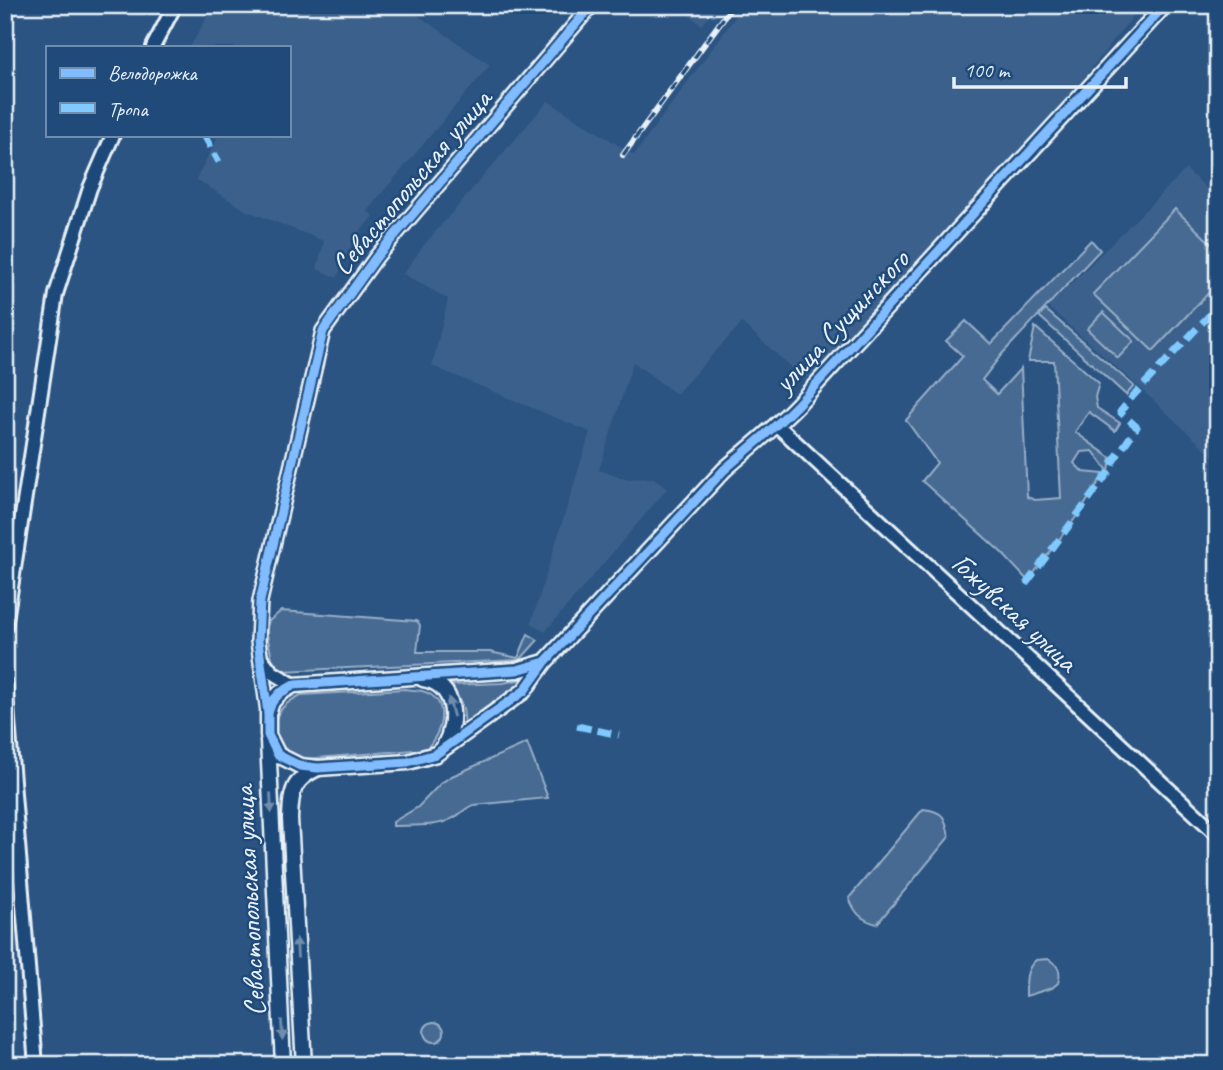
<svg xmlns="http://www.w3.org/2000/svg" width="1223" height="1070" font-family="Caveat,sans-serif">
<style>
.built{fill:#3a608b}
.green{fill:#476b93;stroke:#98aec6;stroke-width:2}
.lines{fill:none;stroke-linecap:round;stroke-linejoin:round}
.minor-casing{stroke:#e8f1f8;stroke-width:18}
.tertiary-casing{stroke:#e8f1f8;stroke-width:19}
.minor{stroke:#1f4a7a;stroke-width:12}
.tertiary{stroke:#1f4a7a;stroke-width:14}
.rail-casing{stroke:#e8f1f8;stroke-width:6}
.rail{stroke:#1f4a7a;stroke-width:3.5;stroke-dasharray:10;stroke-linecap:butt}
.quiet{stroke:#80caff;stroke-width:7;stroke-dasharray:14 7;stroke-linecap:butt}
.cycleway-casing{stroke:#1f4a7a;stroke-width:13}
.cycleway{stroke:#80bcff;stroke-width:9}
.oneway{fill:#6f8dac}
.labels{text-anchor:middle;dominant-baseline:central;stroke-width:5;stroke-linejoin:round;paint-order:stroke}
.street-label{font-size:30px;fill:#e8f1f8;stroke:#1f4a7a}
</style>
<rect width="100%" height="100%" fill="#2b5482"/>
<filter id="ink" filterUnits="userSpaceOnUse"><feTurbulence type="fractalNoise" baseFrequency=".0143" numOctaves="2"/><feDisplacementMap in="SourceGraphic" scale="14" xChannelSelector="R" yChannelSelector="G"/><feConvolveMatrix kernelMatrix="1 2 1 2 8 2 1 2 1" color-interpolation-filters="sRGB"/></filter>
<g filter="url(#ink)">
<g class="built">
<polygon points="214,5 403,5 490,65 367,211 374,216 355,236 337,278 317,269 324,241 247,211 196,179 217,139 210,135 289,135 289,47 190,47"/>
<polygon points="676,5 718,5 702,25"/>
<polygon points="756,5 1144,5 1137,11 1074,90 925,255 805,380 742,323 676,394 633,362 599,470 625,479 654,478 667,489 545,632 531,623 590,432 432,366 448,299 403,274 424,245 548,101 634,155 736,16"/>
<polygon points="1186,169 1218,199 1218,461 1140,388 1048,307"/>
</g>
<g class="green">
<polygon points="1175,209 1218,250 1218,283 1153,351 1093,294"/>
<polygon points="1091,240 1100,250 1002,354 982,380 997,394 1021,368 1027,497 1035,500 1061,498 1054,361 1028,361 1035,327 1099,383 1095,397 1097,408 1120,423 1115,431 1089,412 1075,432 1111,458 1109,472 1093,451 1081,452 1074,463 1083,472 1104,474 1082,509 1028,581 1002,553 922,481 937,463 906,420 963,356 946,341 966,321 991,344"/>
<polygon points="1046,310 1134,386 1126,395 1039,316"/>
<polygon points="1103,312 1134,341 1118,358 1087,329"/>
<polygon points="281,611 417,621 420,625 417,652 490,652 518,658 528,634 538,640 520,660 283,671 273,663 266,630 269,621"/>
<polygon points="528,678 465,725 463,708 452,685 503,683"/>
<path d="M 405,689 C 411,690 417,690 422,691 C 452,699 442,734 426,749 L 305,759 L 293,757 C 267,734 269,710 301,695 Z"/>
<path d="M 527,743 L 548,798 L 474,805 C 465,808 462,813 455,817 C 438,828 412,825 393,826 L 393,822 L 418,807 L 441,783 L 452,776 Z"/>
<path d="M 923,809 C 944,811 946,818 949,837 L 877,924 C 861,920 855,913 849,898 Z"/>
<path d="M 1048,959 C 1058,965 1062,971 1058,983 L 1052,988 L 1026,996 C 1026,982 1025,969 1036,960 Z"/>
<circle cx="434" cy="1032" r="10"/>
</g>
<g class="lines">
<defs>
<g id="minor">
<polyline points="153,47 175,5"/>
<polyline points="778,426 1218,835"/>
<polyline points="5,627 56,294 90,188 113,135"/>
<polyline points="262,659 272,672 294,685"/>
<polyline points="5,683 36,1065"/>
<polyline points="268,712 258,641 260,601 323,331 377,256 592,5"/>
</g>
<g id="tertiary">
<path d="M 545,662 L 517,670 L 294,685 L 280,693 L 272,702 L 268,713 L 268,735 L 278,755 L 300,766 L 318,768 L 408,762 L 436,754 L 524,691 L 545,662 L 724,470 C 749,448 775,428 798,404 L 1165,5"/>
<path d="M 423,679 C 456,684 458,722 444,746"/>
<polyline points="268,740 283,1065"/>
<path d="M 304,1065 L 290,819 C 291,792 292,780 318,768"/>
</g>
</defs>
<use href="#minor" class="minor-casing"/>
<use href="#tertiary" class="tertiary-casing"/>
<use href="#minor" class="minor"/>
<use href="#tertiary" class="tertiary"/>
<defs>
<polyline id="rail" points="623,155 733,5"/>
</defs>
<use href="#rail" class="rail-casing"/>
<use href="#rail" class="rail"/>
<g class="quiet">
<polyline points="204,135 219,162"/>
<polyline points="1026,584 1109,472 1114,460 1137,427 1120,412 1133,396 1218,306"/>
<polyline points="577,726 619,735"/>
</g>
<defs>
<g id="cycleway">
<path d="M 545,662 L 517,670 L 294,685 L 280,693 L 272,702 L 268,713 L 268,735 L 278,755 L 300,766 L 318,768 L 408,762 L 436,754 L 524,691 L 545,662 L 724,470 C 749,448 775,428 798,404 L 1165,5"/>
<polyline points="268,713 258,641 260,601 323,331 377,256 592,5"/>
</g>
</defs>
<use href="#cycleway" class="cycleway-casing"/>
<use href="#cycleway" class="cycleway"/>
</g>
<defs><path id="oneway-solid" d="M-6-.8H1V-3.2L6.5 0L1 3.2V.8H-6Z" transform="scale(1.75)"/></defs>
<g class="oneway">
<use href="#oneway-solid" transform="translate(451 707) rotate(-105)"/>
<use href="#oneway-solid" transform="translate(271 803) rotate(87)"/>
<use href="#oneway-solid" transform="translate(297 948) rotate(-93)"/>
<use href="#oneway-solid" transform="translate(282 1030) rotate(87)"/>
</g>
</g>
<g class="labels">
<g class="street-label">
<text transform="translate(411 182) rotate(-50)">Севастопольская улица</text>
<text transform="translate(841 321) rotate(-47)">улица Сущинского</text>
<text transform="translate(1015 612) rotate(43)">Гожувская улица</text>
<text transform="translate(249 901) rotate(-93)">Севастопольская улица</text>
</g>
</g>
<rect width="1223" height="1070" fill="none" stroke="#1f4a7a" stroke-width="28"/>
<rect x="14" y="14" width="1195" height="1042" fill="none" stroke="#e8f1f8" stroke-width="2.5" filter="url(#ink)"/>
<rect x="46" y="46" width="245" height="91" fill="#1f4a7a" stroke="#6f8dac" stroke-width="2"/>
<rect x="60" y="68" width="35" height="10" fill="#80bcff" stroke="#6f8dac" stroke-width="2"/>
<text x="108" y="80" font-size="21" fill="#e8f1f8">Велодорожка</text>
<rect x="60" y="103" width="35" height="10" fill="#80caff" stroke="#6f8dac" stroke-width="2"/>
<text x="108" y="116" font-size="21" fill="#e8f1f8">Тропа</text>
<path d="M954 77v10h172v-10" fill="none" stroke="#e8f1f8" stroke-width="3.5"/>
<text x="964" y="77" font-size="21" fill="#e8f1f8" stroke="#1f4a7a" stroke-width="5" paint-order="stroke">100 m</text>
</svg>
